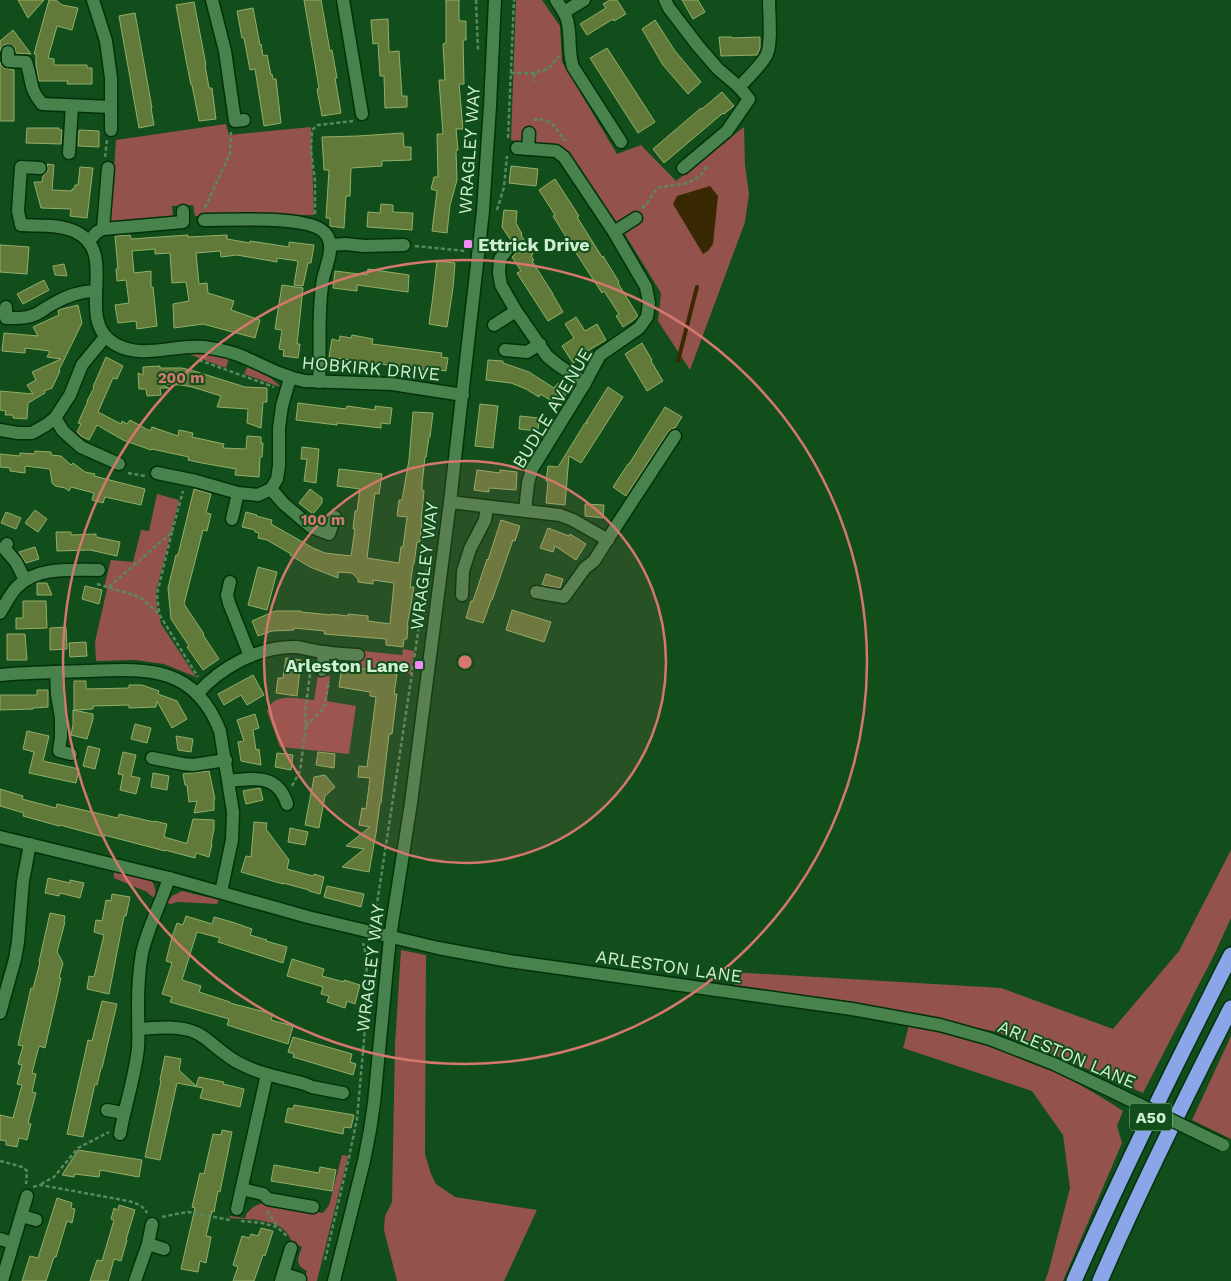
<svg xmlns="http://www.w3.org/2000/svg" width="1231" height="1281" font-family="'Work Sans',sans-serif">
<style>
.green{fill:#94524c}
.water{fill:#382903}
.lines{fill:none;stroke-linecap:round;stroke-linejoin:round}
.stream{stroke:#382903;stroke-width:4}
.building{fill:#617939;stroke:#93af68}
.minor-casing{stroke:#02310b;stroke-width:15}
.highway-casing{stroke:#02310b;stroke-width:18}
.path{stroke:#58895f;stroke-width:2.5;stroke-dasharray:4 2.5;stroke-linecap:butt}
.minor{stroke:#48824d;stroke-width:12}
.highway{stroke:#8aa6e8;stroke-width:15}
.minor-bridge-casing{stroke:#02310b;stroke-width:15;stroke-linecap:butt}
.minor-bridge{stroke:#48824d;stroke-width:12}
.ring{fill:none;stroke:#d4776c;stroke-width:2.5}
.poi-dot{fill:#f18af4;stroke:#114e1c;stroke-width:2}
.labels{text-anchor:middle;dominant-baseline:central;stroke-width:4;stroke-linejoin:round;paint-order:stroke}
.shield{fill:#114e1c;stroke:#97be9b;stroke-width:1}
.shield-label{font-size:16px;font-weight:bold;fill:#d0eed1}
.street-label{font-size:18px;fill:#d0eed1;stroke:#114e1c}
.poi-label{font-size:18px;font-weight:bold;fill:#d0eed1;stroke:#114e1c;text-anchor:start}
.centre{fill:#d4776c;stroke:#114e1c;stroke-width:2.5}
.ring-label{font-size:15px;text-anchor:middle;font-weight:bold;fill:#d4776c;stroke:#114e1c;stroke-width:4;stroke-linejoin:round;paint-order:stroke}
</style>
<rect width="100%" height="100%" fill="#114e1c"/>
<g class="green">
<polygon points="516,0 542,0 560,26 562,62 617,154 641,145 676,181 744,127 745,165 749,194 745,222 690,370 658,321 661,293 626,236 564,148 511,140"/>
<polygon points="226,124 229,135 311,127 314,215 195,216 193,205 172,206 173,217 110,225 116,140"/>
<polygon points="191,354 209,354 229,358 226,368 191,355"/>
<polygon points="248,366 266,374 279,385 280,387 244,374"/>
<polygon points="157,494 179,500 156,592 157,607 161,624 196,677 164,664 135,660 96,661 95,642 107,589 104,587 111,560 133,562 141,530 149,531"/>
<polygon points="403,649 414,651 411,674 360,667 362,651 402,655"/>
<path d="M 318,675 L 330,676 L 327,701 L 356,706 L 349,754 L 280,747 L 267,711 C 269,708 270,705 272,703 C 282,694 302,699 314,700 Z"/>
<polygon points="1231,850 1231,918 1213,957 1143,1093 1062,1058 997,1032 854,1002 735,986 732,972 1001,988 1113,1029 1179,951"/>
<path d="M 114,871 L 152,881 C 155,888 157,892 155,899 L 147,892 L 114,878 Z"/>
<polygon points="182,891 219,900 217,904 177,902 171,904 167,903 172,896"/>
<polygon points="401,950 426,955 425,1154 431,1174 436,1184 455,1197 537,1210 504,1281 397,1281 384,1230 385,1216 392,1202 395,1045"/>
<path d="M 909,1025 C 936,1032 964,1038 991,1046 C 1036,1060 1084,1085 1123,1111 L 1117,1126 L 1122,1143 L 1063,1281 L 1045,1281 L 1048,1273 L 1070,1188 L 1063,1135 L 1032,1091 L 903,1048 Z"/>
<polygon points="1231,1036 1231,1139 1192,1120"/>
<path d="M 342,1155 L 348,1156 L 317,1281 L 303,1281 L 307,1271 C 294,1265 298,1258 302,1247 L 292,1243 C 285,1217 251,1220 229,1218 L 230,1216 L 245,1218 L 247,1213 L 253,1207 L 264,1202 L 323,1213 L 329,1205 Z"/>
</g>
<polygon class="water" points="710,186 718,196 713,244 708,251 703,254 673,204 677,196"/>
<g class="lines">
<polyline class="stream" points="678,361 697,287"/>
</g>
<g class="building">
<polygon points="18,0 44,0 28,18"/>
<polygon points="49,0 56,0 62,5 78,8 72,30 57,26 48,58 54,59 54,65 87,65 87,68 92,68 92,84 67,84 68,81 39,81 36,65 36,54 34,54"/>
<polygon points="304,0 321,0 330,51 332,50 337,78 335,78 341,113 322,116 317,89 319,88"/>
<polygon points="446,0 459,0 459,21 466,21 466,40 463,40 464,84 459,84 463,129 456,129 458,150 456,151 457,180 450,205 447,233 432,231 437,191 431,189 434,177 438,177 437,134 443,134 439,80 445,80 443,44 446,43"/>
<polygon points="610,0 617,0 626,14 614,21 613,19 587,35 580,24 606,8 603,4"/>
<polygon points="682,0 698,0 705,12 693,19"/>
<polygon points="194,2 206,65 205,65 209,88 212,88 216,119 199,121 192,85 191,85 186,60 176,5"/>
<polygon points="253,8 260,45 261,44 263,56 267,55 271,75 272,74 273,79 276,79 281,123 264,126 255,69 250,70 244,38 242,38 237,11"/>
<polygon points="135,13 152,108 151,108 154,125 139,128 119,16"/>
<polygon points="388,19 389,52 399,51 402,96 407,96 407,107 385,108 384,76 380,76 378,43 373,44 371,20"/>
<polygon points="655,20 675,51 701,82 688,94 663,65 642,29"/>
<polygon points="13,30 31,54 16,53 15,48 8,44 4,45 0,51 0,41"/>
<polygon points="719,37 732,37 732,38 760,37 760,48 757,55 721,56"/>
<polygon points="607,48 655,122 638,133 590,58"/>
<polygon points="0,62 1,65 4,68 14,70 14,121 0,121"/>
<polygon points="722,92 734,106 724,114 723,113 664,163 653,149 701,108 702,109"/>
<polygon points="27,128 59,128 59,130 62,130 61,144 26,143"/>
<polygon points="79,130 99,131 99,147 78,146"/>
<polygon points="403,133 404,147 411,147 411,160 382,161 382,166 351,168 350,196 346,196 344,228 330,226 330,218 326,218 329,170 324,170 322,137 358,136"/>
<polygon points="47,164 54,165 52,190 72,191 72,189 74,189 75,185 78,185 80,167 93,168 87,218 70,216 71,209 41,208 34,182 42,182 43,176 46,173 48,169"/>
<polygon points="511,166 538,169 536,186 509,183"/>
<polygon points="555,179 579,216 577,217 602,257 603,256 619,282 618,283 638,316 635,319 623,327 616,316 619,314 604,291 602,293 578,256 553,216 555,215 539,190"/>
<polygon points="381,204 393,205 393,212 413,213 412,230 367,227 368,212 380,213"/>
<polygon points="504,210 517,211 516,223 522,234 521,235 533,254 531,256 534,260 532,261 553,294 553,295 563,312 548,321 517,273 521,271 512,257 518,251 517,249 517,244 514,241 510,239 502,227"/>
<polygon points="130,235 131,239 188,235 188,237 227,235 227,239 250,243 250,241 289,247 289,242 314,245 311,263 308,263 303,286 294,285 298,261 277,258 277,262 237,255 221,257 220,251 196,253 199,284 207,283 208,293 234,301 231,310 260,320 255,338 203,324 174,328 173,304 189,301 186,282 172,283 170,253 155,254 155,249 132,251 134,273 151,271 151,287 153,287 157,326 137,329 136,321 118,323 115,305 129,303 126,280 117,281 116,269 118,269 115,236"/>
<polygon points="0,245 29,247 27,274 0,272"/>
<polygon points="437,261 455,263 453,288 447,327 429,324 432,303"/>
<polygon points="64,264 67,276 55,275 53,266"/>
<polygon points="368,269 409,275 408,292 357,285 357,291 333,288 335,271 367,275"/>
<polygon points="44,280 49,290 23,304 17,294"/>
<polygon points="282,285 303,288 297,344 300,344 298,358 283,356 284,350 279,349 282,330 275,329"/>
<polygon points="78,305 82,323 59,370 60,371 52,388 44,391 45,393 28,403 27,419 13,418 13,415 5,415 6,411 0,410 0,391 33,394 27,385 36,380 32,372 61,359 47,357 50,351 25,348 25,353 2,351 4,333 38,336 33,327 59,315 58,310"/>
<polygon points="576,317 585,331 597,324 606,340 584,353 586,355 573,363 562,346 574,338 565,324"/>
<polygon points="352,335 373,339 372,344 442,353 441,357 448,358 446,371 439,370 439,372 329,357 332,339 339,341 340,336 351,338"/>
<polygon points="642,343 652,360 651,361 663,381 647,391 625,354"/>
<polygon points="106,357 123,366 117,379 113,378 98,412 121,424 122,421 127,424 130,420 150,431 152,427 178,436 179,430 193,433 192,437 224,444 223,448 246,449 247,436 261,437 261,443 263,443 262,457 260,457 259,477 235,475 236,469 202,463 188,460 189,457 152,449 151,450 123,440 97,425 89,440 81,436 77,432 81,424 78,423 88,401 87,401 94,388 93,387"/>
<polygon points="488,360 503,361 503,363 529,372 554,388 558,383 568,390 559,405 540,394 539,397 526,389 511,383 486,380"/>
<polygon points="160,366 160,368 182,368 194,371 245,387 267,388 267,402 263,402 261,428 247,423 248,409 217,407 221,396 192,387 181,385 161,384 169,388 160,388 161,395 147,396 146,389 139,389 138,373 143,375 143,367"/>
<polygon points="608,387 623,397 581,463 569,456 565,505 546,503 548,482 546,481 548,466 558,467 585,423 588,423 586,422"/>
<polygon points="298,403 346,409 347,406 375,410 375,406 392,408 390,424 381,423 381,428 337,423 337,425 296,420"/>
<polygon points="480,404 498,406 493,448 475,446"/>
<polygon points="665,407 682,417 675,428 671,429 668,432 626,496 613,487 628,464 629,464"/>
<polygon points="413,412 433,413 430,437 429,437 426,457 425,457 422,485 422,490 424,491 421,520 422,520 420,542 417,542 414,564 413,564 410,587 414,587 407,626 408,626 407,639 404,639 403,647 386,645 386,639 324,634 325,631 294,628 294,630 272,631 258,636 252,621 275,611 301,611 301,612 331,615 331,614 348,616 348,614 368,616 368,621 390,624 394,583 373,580 373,584 358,582 358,579 352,573 338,572 338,578 310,567 290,555 291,554 267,540 258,538 259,533 255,532 255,530 242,527 246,512 257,515 256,516 272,520 271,524 313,548 325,553 351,556 355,529 353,529 355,511 357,511 360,489 337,486 339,469 382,474 379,494 375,493 367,558 399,563 401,547 403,547 407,517 397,516 399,500 402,500 409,460"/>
<polygon points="520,416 539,418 538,431 519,429"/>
<polygon points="302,447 319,449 316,483 304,481 307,459 301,459"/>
<polygon points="35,451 51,452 51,455 61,456 71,465 73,463 85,472 95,474 94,476 145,489 141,505 105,497 103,503 92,500 94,493 71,487 69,491 65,488 55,486 52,483 50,469 25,466 25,473 10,471 10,468 0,467 0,454 20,456 20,453 35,454"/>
<polygon points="477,470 500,473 500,470 517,472 516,490 489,488 489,492 474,490"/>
<polygon points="194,489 211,494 206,513 211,514 207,531 203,530 184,604 204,634 203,635 219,659 203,670 187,647 189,646 171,619 168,588 176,555 178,555"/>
<polygon points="310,489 322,498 322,503 313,514 299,503"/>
<polygon points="585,504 604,505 603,518 585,516"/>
<polygon points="35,510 47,519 38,532 25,523"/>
<polygon points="6,512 21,518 16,529 1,523"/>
<polygon points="501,520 520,526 515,541 513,540 492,600 491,600 483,623 466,618 471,601 473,601 487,559 488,560"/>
<polygon points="548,528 569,536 570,534 586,544 576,560 555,546 553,552 540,548"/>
<polygon points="56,532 71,532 71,535 96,534 96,537 120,542 117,556 90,550 57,551"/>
<polygon points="35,547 39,559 26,563 19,552"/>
<polygon points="258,567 277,572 267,610 248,605"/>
<polygon points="546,574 563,579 560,588 542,585"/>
<polygon points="37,583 47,583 52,595 37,595"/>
<polygon points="85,586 102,590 99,604 82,599"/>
<polygon points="23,601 46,601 47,628 16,629 16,618 23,618"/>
<polygon points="512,610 551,622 544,642 506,630"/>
<polygon points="66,627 67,649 50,650 50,628"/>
<polygon points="7,634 25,634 27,660 7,660"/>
<polygon points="86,642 87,656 70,657 69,643"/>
<polygon points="286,658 301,660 297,696 276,693 278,678 283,678"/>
<polygon points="342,665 397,674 394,694 397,694 392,734 389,734 381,803 380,803 376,833 369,872 342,867 364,849 346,846 370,827 359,825 362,808 366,809 370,778 358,777 359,766 367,767 376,697 370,696 370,692 339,687"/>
<polygon points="253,675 264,695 247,705 241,695 224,705 218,694"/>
<polygon points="74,681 86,681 86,689 129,688 129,685 142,685 159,691 158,694 177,701 187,719 172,728 157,701 156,707 129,708 129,705 93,706 93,709 74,710"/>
<polygon points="37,690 48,690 48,707 33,708 33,709 0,710 0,695 37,695"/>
<polygon points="73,710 93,714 93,719 87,739 71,735 73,725"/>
<polygon points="255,714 259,728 253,730 256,750 259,749 261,765 241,761 238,742 244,741 237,720"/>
<polygon points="135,724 151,728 147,743 131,739"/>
<polygon points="27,731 49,736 43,761 79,769 76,783 29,773 34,752 23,749"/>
<polygon points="176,736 193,739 191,752 178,750"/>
<polygon points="88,746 100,749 95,769 83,766"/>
<polygon points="123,752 136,755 131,776 140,778 136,794 120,790 123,775 118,774"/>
<polygon points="318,752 335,754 334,768 316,765"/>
<polygon points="277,753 293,755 291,770 275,767"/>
<polygon points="209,771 215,799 214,799 214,810 194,813 197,801 189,802 187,785 185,785 183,774"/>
<polygon points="153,773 169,776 167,790 151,787"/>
<polygon points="325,775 335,787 325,796 319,828 305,825 314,777"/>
<polygon points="260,788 263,800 246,804 243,791"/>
<polygon points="0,789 23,796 22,799 56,808 57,804 118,818 119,814 154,822 154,821 167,824 164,837 185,843 187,843 193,819 214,820 214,829 211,844 212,844 209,857 196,853 195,858 165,850 165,851 104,835 104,837 60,825 59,826 23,816 24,813 0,806"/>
<polygon points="254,822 267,823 266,829 289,860 287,869 313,876 314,874 324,877 320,894 309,891 309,890 283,883 283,884 241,872 246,856 251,857"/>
<polygon points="290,828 308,832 305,845 288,842"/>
<polygon points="48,878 70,883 70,880 84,883 80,898 60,893 59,896 45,893"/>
<polygon points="327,886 364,894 361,907 324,897"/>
<polygon points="112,894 130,897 126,916 124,916 109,994 87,989 89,976 94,977 104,935 94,932 96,920 102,921 106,900 111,901"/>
<polygon points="50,913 65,916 64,922 65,922 57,952 63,963 59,978 61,978 45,1048 39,1046 32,1073 36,1074 32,1092 36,1093 28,1123 31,1124 27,1140 19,1138 17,1147 6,1145 6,1141 0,1140 0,1115 13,1118 22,1085 17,1084 22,1065 18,1064 23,1046 18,1045 31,988 33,989 40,962 39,962"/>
<polygon points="186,916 212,924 214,917 232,922 252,929 250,935 267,940 266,941 287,947 283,963 218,942 220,938 197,932 182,980 201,986 199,992 230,1002 230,1003 273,1014 271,1020 293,1026 288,1044 227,1025 229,1019 170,1002 172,997 162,994 172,963 166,961 172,937 177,923 183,925"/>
<polygon points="292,959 324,969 322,976 344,982 344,980 360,985 355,1004 347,1001 345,1008 327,1002 329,996 321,994 323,987 287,976"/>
<polygon points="102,1001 117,1004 102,1068 101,1068 97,1085 95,1084 83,1137 67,1134 88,1040 92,1041"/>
<polygon points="293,1037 352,1054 350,1062 356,1064 353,1075 293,1057 294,1054 288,1052"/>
<polygon points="165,1056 181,1059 179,1070 196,1086 199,1077 224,1082 223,1084 244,1089 240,1107 200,1098 203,1088 177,1083 160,1160 145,1157 161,1081 160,1080"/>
<polygon points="294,1105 354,1115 351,1128 344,1127 343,1134 285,1122 288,1108 293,1109"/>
<polygon points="222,1130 232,1132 220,1192 218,1191 214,1212 212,1211 206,1236 211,1237 206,1263 200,1261 198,1272 181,1269 195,1208 192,1207 200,1173 204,1174 213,1134 221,1135"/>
<polygon points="78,1150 142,1160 139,1177 100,1170 99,1177 75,1174 74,1177 62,1175"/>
<polygon points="274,1165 319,1173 320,1167 336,1170 332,1191 271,1181"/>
<polygon points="57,1198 72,1203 71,1208 75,1209 72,1223 67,1221 56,1257 54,1257 46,1281 22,1281 30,1256 38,1258"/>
<polygon points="119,1205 135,1210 126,1240 127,1240 121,1261 114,1259 108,1281 90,1281 97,1260 102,1261 114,1220 111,1219 114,1208 118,1210"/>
<polygon points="261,1228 273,1231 265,1256 263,1255 254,1281 233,1281 238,1267 233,1265 242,1236 249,1238 251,1234 258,1236"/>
</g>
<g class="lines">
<defs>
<g id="minor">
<polyline points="93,0 106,41 111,78 111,130"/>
<polyline points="212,0 225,51 235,121 244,120"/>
<polyline points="343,0 362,114"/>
<path d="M 556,0 C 561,8 567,15 568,24 C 571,40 568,52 573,67 L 621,142"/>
<polyline points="665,0 669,8 698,46 718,69 739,87 749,99 727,131 683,168"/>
<polyline points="564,12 584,0"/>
<path d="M 8,52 L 8,61 L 26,62 C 29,70 30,78 32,86 C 33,93 38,98 42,104 L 111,107"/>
<path d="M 739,87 C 746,80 763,63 767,54 C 772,42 769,14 769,0"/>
<polyline points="517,148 556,151 564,157 614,232 646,287 649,303 647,317 639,328 600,355 585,383 532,469 528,483 525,511"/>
<polyline points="528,149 529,133"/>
<polyline points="69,153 72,106"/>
<path d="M 40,168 L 21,167 L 18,211 L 21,225 C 38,226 57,224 74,231 C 122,252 72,319 115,344 C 142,360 175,344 204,347 C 217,349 230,351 241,356 C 263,365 282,377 305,381 L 392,384 L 463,395"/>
<path d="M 204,220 C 229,220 308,215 324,232 C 337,244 326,265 323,279 C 317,313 321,348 319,382"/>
<polyline points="103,229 108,168"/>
<polyline points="614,232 636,218"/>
<polyline points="89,241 97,232 103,229 183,222 183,211"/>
<polyline points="330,245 346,244 364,246 404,245"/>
<polyline points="509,247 500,259 499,273 501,285 516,311 547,356 558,365 585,383"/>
<path d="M 6,307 L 6,318 C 15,318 25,319 34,315 C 40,313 45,308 51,305 C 64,297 80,291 96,291"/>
<polyline points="494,325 516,311"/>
<polyline points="505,350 527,352 540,344"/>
<polyline points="55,418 63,431 81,447 119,464"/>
<polyline points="0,430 18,433 32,433 46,425 55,418 70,395 82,365 105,337"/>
<polyline points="157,473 196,481 238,493 258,495 271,489 277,479 279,466 279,428 282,406 290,378"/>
<polyline points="271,489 283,503 311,527 329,534 335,517"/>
<polyline points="450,502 560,515 573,520 608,540"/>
<polyline points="232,519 238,493"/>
<polyline points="7,544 4,548 16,562 25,580"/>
<polyline points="230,582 227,595 229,603 250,656"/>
<polyline points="536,592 564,597 585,568 594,561 622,517 675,436"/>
<polyline points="462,595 463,571 470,549 485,520 487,507"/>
<path d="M 0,613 C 5,605 10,594 17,587 C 37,566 73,570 99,570"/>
<polyline points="322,670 324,652"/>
<polyline points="56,672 57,695 61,718 61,737 59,751 71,754"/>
<path d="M 0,675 C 28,672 57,672 85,671 C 146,669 194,664 220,731 L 233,812 L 232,840 L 221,892"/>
<path d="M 197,694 C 221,667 259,646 296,647 C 305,648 314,651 323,652 C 334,654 346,654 358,655"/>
<polyline points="152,758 183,764 193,765 226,760"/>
<path d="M 229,781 C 254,778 278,774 287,804"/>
<polyline points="0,837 169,878 308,917 438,948 509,961 852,1009 940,1025 990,1039 1054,1064 1105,1088"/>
<polyline points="0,1013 15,959 18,942 23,881 30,844"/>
<path d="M 138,1029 C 158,1028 184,1024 202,1036 C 215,1045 225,1056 239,1063 C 259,1074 283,1078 305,1084 L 312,1087 L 343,1093"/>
<polyline points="107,1110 123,1113"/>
<path d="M 120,1134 C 125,1105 135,1077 138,1048 C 139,1034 138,1020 138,1006 C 138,989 139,970 142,953 C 148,927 161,903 169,878"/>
<polyline points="242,1189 263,1194 268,1199 313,1207"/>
<polyline points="237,1209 267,1074"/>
<polyline points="22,1216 36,1220"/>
<polyline points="0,1239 13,1243"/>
<polyline points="148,1244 164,1249"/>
<polyline points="284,1274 300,1279"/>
<polyline points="2,1281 27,1196"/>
<polyline points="135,1281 148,1244 152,1224"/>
<polyline points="281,1281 291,1248"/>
<polyline points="334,1281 364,1161 370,1130 374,1103 390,937 411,803 450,502 483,211 490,106 495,0"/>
</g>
<g id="highway">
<path d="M 1074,1281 C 1123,1170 1177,1062 1231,955"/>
<path d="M 1100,1281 C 1140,1189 1185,1098 1231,1008"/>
</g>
</defs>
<use href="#minor" class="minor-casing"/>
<use href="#highway" class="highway-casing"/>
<g class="path">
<polyline points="476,0 478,50"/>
<polyline points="511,73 534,73 548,69 559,56"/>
<polyline points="534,73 534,81"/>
<path d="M 534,121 L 536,119 C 553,120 556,128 565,141"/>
<polyline points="508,138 514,0"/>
<polyline points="105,157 107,140"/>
<polyline points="205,208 230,153 231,132"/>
<polyline points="642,208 646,205 657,188 688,183 700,176 708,165"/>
<polyline points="497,210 504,187 507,156"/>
<polyline points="315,214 315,181 311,150 312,130 318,125 353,121"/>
<polyline points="415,246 466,251"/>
<polyline points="199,360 274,387"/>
<polyline points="128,473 145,476"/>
<polyline points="97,584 140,597 159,614 198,677"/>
<polyline points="109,587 172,532 183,491"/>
<polyline points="159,612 157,594 172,532"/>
<polyline points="369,662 413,667"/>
<polyline points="306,726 324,708 329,681"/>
<polyline points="292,786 300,771 306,726 305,713 310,674"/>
<polyline points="372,919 375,917 413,667 429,555"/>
<polyline points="0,1161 23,1167 27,1171 26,1184"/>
<polyline points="41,1184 54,1177 78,1148 109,1132"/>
<path d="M 33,1187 L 40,1185 L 123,1200 C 132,1202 143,1204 147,1213"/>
<polyline points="267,1211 277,1226"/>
<polyline points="162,1217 176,1214 189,1212 230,1220"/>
<polyline points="241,1221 262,1223 277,1227 288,1237"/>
<polyline points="325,1260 349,1157 357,1119 365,1029 367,959 363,943"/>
</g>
<use href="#minor" class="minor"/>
<use href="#highway" class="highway"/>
<defs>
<polyline id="minor-bridge" points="1105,1088 1223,1145"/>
</defs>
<use href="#minor-bridge" class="minor-bridge-casing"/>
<use href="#minor-bridge" class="minor-bridge"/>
</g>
<circle cx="465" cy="662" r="201" fill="#d4776c" fill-opacity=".12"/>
<g class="ring">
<circle cx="465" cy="662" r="201"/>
<circle cx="465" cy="662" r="402"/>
</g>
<g class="poi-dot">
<rect x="463" y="239" width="10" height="10" rx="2.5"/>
<rect x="414" y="660" width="10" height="10" rx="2.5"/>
</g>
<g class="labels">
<rect class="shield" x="1130" y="1103.5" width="42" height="27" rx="4"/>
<g class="shield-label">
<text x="1151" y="1117">A50</text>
</g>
<g class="street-label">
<text transform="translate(469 150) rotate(-86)">WRAGLEY WAY</text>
<text transform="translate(371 368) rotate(5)">HOBKIRK DRIVE</text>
<text transform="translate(552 408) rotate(-59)">BUDLE AVENUE</text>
<text transform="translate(424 566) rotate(-83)">WRAGLEY WAY</text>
<text transform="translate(669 966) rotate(8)">ARLESTON LANE</text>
<text transform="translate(370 968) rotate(-83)">WRAGLEY WAY</text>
<text transform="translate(1067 1054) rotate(23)">ARLESTON LANE</text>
</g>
<g class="poi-label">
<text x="478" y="244">Ettrick Drive</text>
<text x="409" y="665" text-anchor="end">Arleston Lane</text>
</g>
</g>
<circle cx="465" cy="662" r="8" class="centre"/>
<g class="ring-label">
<text x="181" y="383">200 m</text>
<text x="323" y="525">100 m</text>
</g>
</svg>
